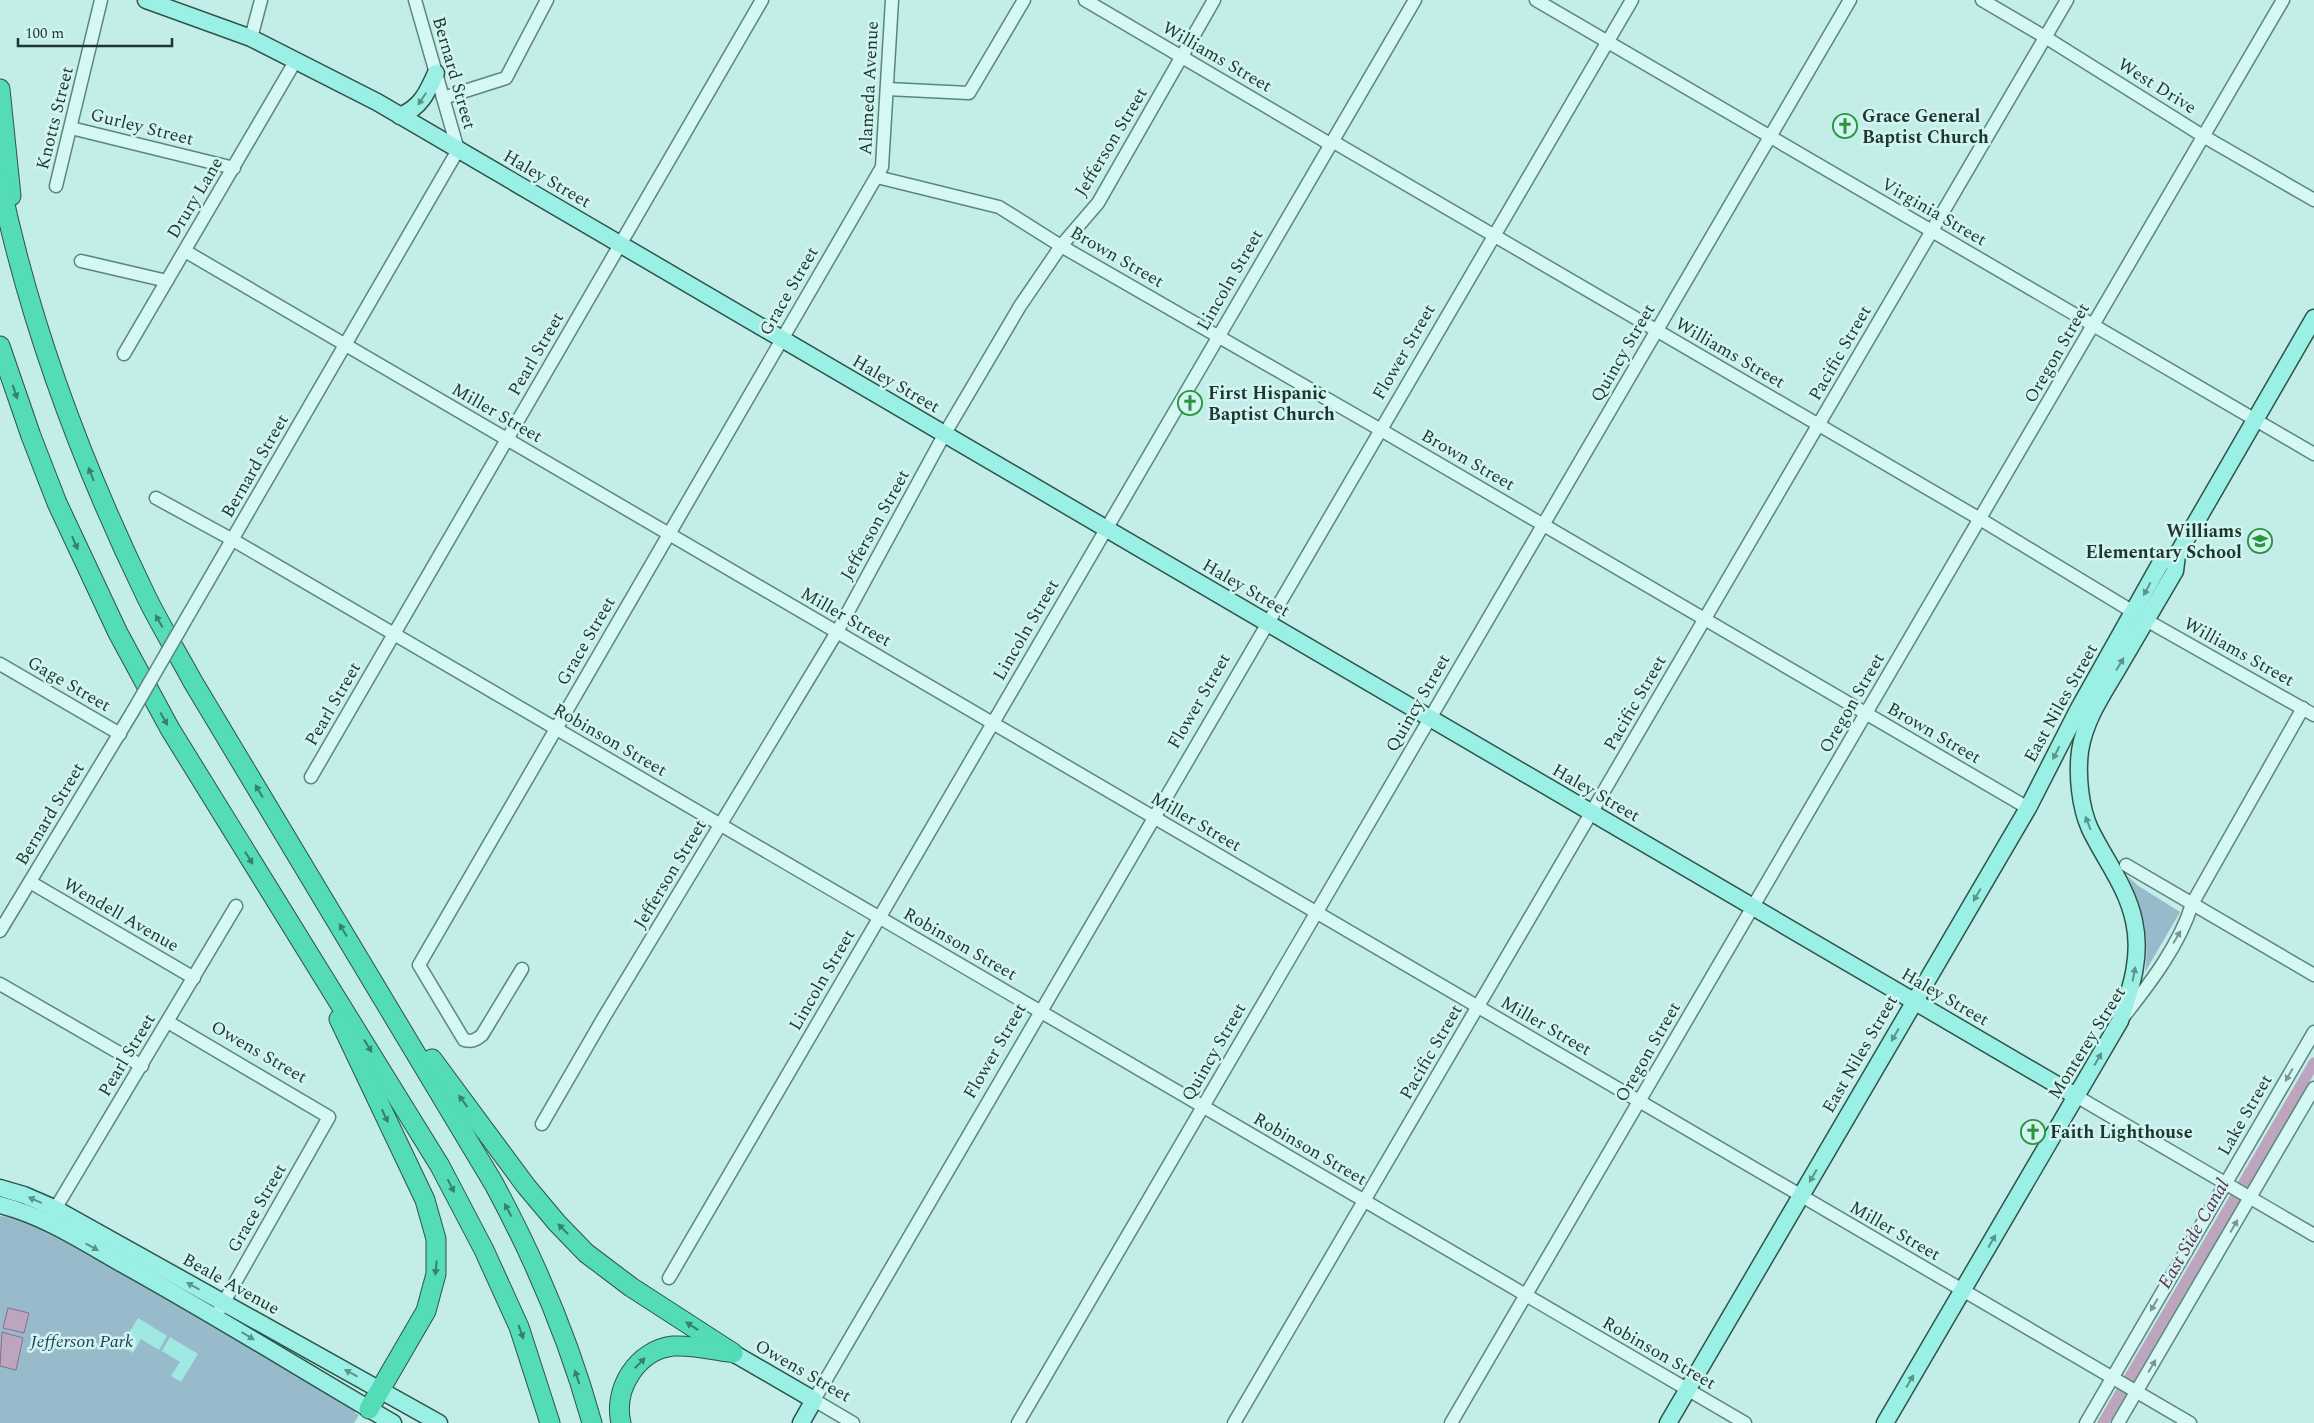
<svg xmlns="http://www.w3.org/2000/svg" width="2314" height="1423" font-family="Spectral,serif">
<style>
.green{fill:#97bbcb}
.sand{fill:#a0e9e3}
.water{fill:#bda5c0;stroke:#8b6c8e}
.lines{fill:none;stroke-linecap:round;stroke-linejoin:round}
.canal{stroke:#bda5c0;stroke-width:11}
.minor-casing{stroke:#5a877a;stroke-width:15}
.major-casing{stroke:#2e5447;stroke-width:19}
.highway-casing{stroke:#2e5447;stroke-width:21}
.minor{stroke:#d5f8f4;stroke-width:12}
.major{stroke:#9bf0e5;stroke-width:16}
.highway{stroke:#54dbb8;stroke-width:19}
.minor-bridge-casing{stroke:#5a877a;stroke-width:15;stroke-linecap:butt}
.minor-bridge{stroke:#d5f8f4;stroke-width:12}
.oneway{fill:#5c948a}
.oneway2{fill:#36816c}
.oneway3{fill:#7a9891}
.labels{text-anchor:middle;dominant-baseline:central;stroke-width:5;stroke-linejoin:round;paint-order:stroke}
.street-label{font-size:18px;fill:#1e372e;stroke:#d2f5f1}
.poi-label{font-size:18px;font-weight:bold;fill:#1e372e;stroke:#d2f5f1;text-anchor:start}
.park-label{font-size:18px;font-style:italic;fill:#253f53;stroke:#d2f5f1}
.water-label{font-size:19px;font-style:italic;fill:#562d51;stroke:#d2f5f1}
</style>
<rect width="100%" height="100%" fill="#c2ede8"/>
<g class="green">
<path d="M 2128,876 L 2137,885 L 2180,912 L 2145,972 C 2150,935 2143,909 2128,876 Z"/>
<polygon points="0,1216 15,1218 60,1235 357,1410 355,1413 359,1415 354,1423 0,1423"/>
</g>
<g class="sand">
<polygon points="138,1318 167,1336 159,1350 141,1339 133,1353 121,1346"/>
<polygon points="170,1337 198,1354 181,1382 171,1376 180,1362 162,1351"/>
</g>
<g class="water">
<polygon points="8,1308 29,1313 24,1333 3,1328"/>
<polygon points="2,1332 23,1338 16,1370 0,1366"/>
</g>
<g class="lines">
<polyline class="canal" points="2103,1423 2314,1063"/>
<defs>
<g id="minor">
<polyline points="1085,0 1330,144"/>
<polyline points="1536,0 2314,454"/>
<polyline points="1982,0 2045,37 2203,136 2314,200"/>
<polyline points="251,38 261,0"/>
<polyline points="887,89 969,93 1024,0"/>
<polyline points="443,98 506,78 547,0"/>
<polyline points="71,128 234,168"/>
<polyline points="1332,141 1980,519 2135,613"/>
<polyline points="877,177 999,207 1061,246 1381,430 2028,808"/>
<polyline points="56,186 101,0"/>
<polyline points="185,251 2190,1423"/>
<polyline points="81,261 167,281"/>
<polyline points="124,354 296,60"/>
<polyline points="156,498 233,540 1745,1423"/>
<polyline points="189,614 458,150 415,0"/>
<polyline points="2146,620 2314,715"/>
<polyline points="0,664 120,734"/>
<polyline points="311,777 762,0"/>
<polyline points="2126,865 2314,975"/>
<polyline points="30,882 194,978"/>
<polyline points="0,931 133,711"/>
<path d="M 522,969 L 482,1035 C 476,1040 472,1042 464,1040 L 419,965 L 882,167 L 892,0"/>
<polyline points="0,984 142,1066"/>
<path d="M 2125,1015 C 2151,982 2180,944 2192,904 L 2303,708"/>
<polyline points="168,1022 329,1117 220,1309"/>
<polyline points="2076,1096 2314,1235"/>
<polyline points="542,1124 604,1017 837,632 944,435 1020,306 1061,246 1098,203 1214,0"/>
<polyline points="51,1216 236,906"/>
<polyline points="669,1278 1415,0"/>
<polyline points="853,1423 814,1400 1632,0"/>
<polyline points="1018,1423 1850,0"/>
<polyline points="1234,1423 2067,0"/>
<polyline points="1451,1423 2283,0"/>
<polyline points="2086,1423 2314,1032"/>
<polyline points="2118,1423 2314,1088"/>
</g>
<g id="major">
<polyline points="146,0 251,38 377,102 2076,1096"/>
<path d="M 400,116 C 421,107 427,93 436,73"/>
<polyline points="0,1188 24,1195 54,1208 439,1423"/>
<path d="M 0,1205 C 45,1216 85,1243 126,1266 C 216,1316 304,1371 393,1423"/>
<polyline points="733,1353 814,1400 801,1423"/>
<polyline points="1668,1423 2028,808 2078,710 2160,564 2167,557 2177,555"/>
<path d="M 1885,1423 L 2120,1021 C 2131,988 2142,956 2134,921 C 2127,887 2105,860 2090,829 C 2080,807 2077,775 2080,751 C 2085,718 2105,691 2121,663 C 2139,632 2157,602 2175,571 L 2177,555 L 2314,318"/>
</g>
<g id="highway">
<polyline points="0,89 11,196"/>
<path d="M 0,182 C 30,326 82,464 146,596 C 160,625 178,654 193,682 L 494,1184 C 535,1260 569,1340 592,1423"/>
<polyline points="0,346 31,436 57,503 118,633 170,729 440,1166 484,1250 519,1327 550,1423"/>
<polyline points="339,1019 425,1200 436,1239 436,1274 426,1311 369,1409"/>
<polyline points="432,1059 526,1186 557,1223 586,1253 631,1287 733,1353"/>
<path d="M 621,1423 C 613,1389 637,1350 673,1346 C 691,1345 709,1349 727,1352"/>
</g>
</defs>
<use href="#minor" class="minor-casing"/>
<use href="#major" class="major-casing"/>
<use href="#highway" class="highway-casing"/>
<use href="#minor" class="minor"/>
<use href="#major" class="major"/>
<use href="#highway" class="highway"/>
<defs>
<polyline id="minor-bridge" points="133,711 189,614"/>
</defs>
<use href="#minor-bridge" class="minor-bridge-casing"/>
<use href="#minor-bridge" class="minor-bridge"/>
</g>
<defs><path id="oneway-solid" d="M-6-.8H1V-3.2L6.5 0L1 3.2V.8H-6Z" transform="scale(1.25)"/></defs>
<g class="oneway">
<use href="#oneway-solid" transform="translate(422 99) rotate(124)"/>
<use href="#oneway-solid" transform="translate(2147 589) rotate(118)"/>
<use href="#oneway-solid" transform="translate(2120 664) rotate(-59)"/>
<use href="#oneway-solid" transform="translate(2056 753) rotate(117)"/>
<use href="#oneway-solid" transform="translate(2088 823) rotate(-111)"/>
<use href="#oneway-solid" transform="translate(1977 895) rotate(120)"/>
<use href="#oneway-solid" transform="translate(2134 974) rotate(-79)"/>
<use href="#oneway-solid" transform="translate(1895 1035) rotate(120)"/>
<use href="#oneway-solid" transform="translate(2098 1059) rotate(-60)"/>
<use href="#oneway-solid" transform="translate(1813 1176) rotate(120)"/>
<use href="#oneway-solid" transform="translate(35 1200) rotate(-156)"/>
<use href="#oneway-solid" transform="translate(1992 1241) rotate(-60)"/>
<use href="#oneway-solid" transform="translate(92 1247) rotate(29)"/>
<use href="#oneway-solid" transform="translate(193 1286) rotate(-151)"/>
<use href="#oneway-solid" transform="translate(248 1336) rotate(31)"/>
<use href="#oneway-solid" transform="translate(351 1373) rotate(-151)"/>
<use href="#oneway-solid" transform="translate(1910 1381) rotate(-60)"/>
</g>
<g class="oneway2">
<use href="#oneway-solid" transform="translate(15 392) rotate(71)"/>
<use href="#oneway-solid" transform="translate(91 474) rotate(-111)"/>
<use href="#oneway-solid" transform="translate(75 543) rotate(66)"/>
<use href="#oneway-solid" transform="translate(159 621) rotate(-119)"/>
<use href="#oneway-solid" transform="translate(164 719) rotate(61)"/>
<use href="#oneway-solid" transform="translate(259 791) rotate(-121)"/>
<use href="#oneway-solid" transform="translate(249 858) rotate(58)"/>
<use href="#oneway-solid" transform="translate(343 930) rotate(-121)"/>
<use href="#oneway-solid" transform="translate(368 1046) rotate(58)"/>
<use href="#oneway-solid" transform="translate(463 1101) rotate(-126)"/>
<use href="#oneway-solid" transform="translate(385 1116) rotate(65)"/>
<use href="#oneway-solid" transform="translate(451 1186) rotate(63)"/>
<use href="#oneway-solid" transform="translate(508 1210) rotate(-118)"/>
<use href="#oneway-solid" transform="translate(563 1229) rotate(-134)"/>
<use href="#oneway-solid" transform="translate(436 1268) rotate(95)"/>
<use href="#oneway-solid" transform="translate(692 1326) rotate(-147)"/>
<use href="#oneway-solid" transform="translate(521 1332) rotate(70)"/>
<use href="#oneway-solid" transform="translate(640 1363) rotate(-45)"/>
<use href="#oneway-solid" transform="translate(577 1377) rotate(-108)"/>
</g>
<g class="oneway3">
<use href="#oneway-solid" transform="translate(2177 937) rotate(-59)"/>
<use href="#oneway-solid" transform="translate(2289 1075) rotate(120)"/>
<use href="#oneway-solid" transform="translate(2234 1226) rotate(-60)"/>
<use href="#oneway-solid" transform="translate(2154 1305) rotate(120)"/>
<use href="#oneway-solid" transform="translate(2152 1366) rotate(-60)"/>
</g>
<defs>
<symbol id="church-ring" viewBox="-11 -11 22 22"><circle r="9.5" fill="#d2f5f1" stroke="#2b953d" stroke-width="1.5"/><path d="M-1.2-6h2.4v3.5h3.3v2.4h-3.3V6h-2.4V-.1h-3.3v-2.4h3.3Z" fill="#2b953d"/></symbol>
<symbol id="school-ring" viewBox="-11 -11 22 22"><circle r="9.5" fill="#d2f5f1" stroke="#2b953d" stroke-width="1.5"/><path d="M0-5L7-2L0 1L-7-2ZM-4 1L0 2.5L4 1V4Q0 6-4 4Z" fill="#2b953d"/></symbol>
</defs>
<g fill-rule="evenodd">
<use href="#church-ring" x="1831" y="112" width="28" height="28"/>
<use href="#church-ring" x="1176" y="389" width="28" height="28"/>
<use href="#school-ring" x="2246" y="527" width="28" height="28"/>
<use href="#church-ring" x="2019" y="1118" width="28" height="28"/>
</g>
<g class="labels">
<g class="street-label">
<text transform="translate(1217 57) rotate(30)">Williams Street</text>
<text transform="translate(454 73) rotate(74)">Bernard Street</text>
<text transform="translate(2157 86) rotate(32)">West Drive</text>
<text transform="translate(869 88) rotate(-87)">Alameda Avenue</text>
<text transform="translate(55 118) rotate(-76)">Knotts Street</text>
<text transform="translate(142 127) rotate(14)">Gurley Street</text>
<text transform="translate(1111 142) rotate(-59)">Jefferson Street</text>
<text transform="translate(547 179) rotate(30)">Haley Street</text>
<text transform="translate(195 198) rotate(-59)">Drury Lane</text>
<text transform="translate(1934 212) rotate(30)">Virginia Street</text>
<text transform="translate(1117 257) rotate(30)">Brown Street</text>
<text transform="translate(1230 280) rotate(-60)">Lincoln Street</text>
<text transform="translate(789 291) rotate(-60)">Grace Street</text>
<text transform="translate(1404 352) rotate(-60)">Flower Street</text>
<text transform="translate(1623 353) rotate(-60)">Quincy Street</text>
<text transform="translate(1730 353) rotate(30)">Williams Street</text>
<text transform="translate(1840 353) rotate(-60)">Pacific Street</text>
<text transform="translate(2057 353) rotate(-60)">Oregon Street</text>
<text transform="translate(536 354) rotate(-60)">Pearl Street</text>
<text transform="translate(896 384) rotate(30)">Haley Street</text>
<text transform="translate(497 413) rotate(30)">Miller Street</text>
<text transform="translate(1468 460) rotate(30)">Brown Street</text>
<text transform="translate(255 466) rotate(-60)">Bernard Street</text>
<text transform="translate(875 525) rotate(-61)">Jefferson Street</text>
<text transform="translate(1246 588) rotate(30)">Haley Street</text>
<text transform="translate(846 617) rotate(30)">Miller Street</text>
<text transform="translate(1026 630) rotate(-60)">Lincoln Street</text>
<text transform="translate(586 641) rotate(-60)">Grace Street</text>
<text transform="translate(2239 652) rotate(29)">Williams Street</text>
<text transform="translate(69 684) rotate(30)">Gage Street</text>
<text transform="translate(1199 701) rotate(-60)">Flower Street</text>
<text transform="translate(1418 703) rotate(-60)">Quincy Street</text>
<text transform="translate(1635 703) rotate(-60)">Pacific Street</text>
<text transform="translate(1852 703) rotate(-60)">Oregon Street</text>
<text transform="translate(2061 703) rotate(-61)">East Niles Street</text>
<text transform="translate(333 704) rotate(-60)">Pearl Street</text>
<text transform="translate(1934 733) rotate(30)">Brown Street</text>
<text transform="translate(610 740) rotate(30)">Robinson Street</text>
<text transform="translate(1596 793) rotate(30)">Haley Street</text>
<text transform="translate(50 814) rotate(-59)">Bernard Street</text>
<text transform="translate(1196 822) rotate(30)">Miller Street</text>
<text transform="translate(670 874) rotate(-59)">Jefferson Street</text>
<text transform="translate(121 915) rotate(30)">Wendell Avenue</text>
<text transform="translate(960 944) rotate(30)">Robinson Street</text>
<text transform="translate(822 980) rotate(-60)">Lincoln Street</text>
<text transform="translate(1945 997) rotate(30)">Haley Street</text>
<text transform="translate(1546 1026) rotate(30)">Miller Street</text>
<text transform="translate(2087 1043) rotate(-58)">Monterey Street</text>
<text transform="translate(995 1051) rotate(-60)">Flower Street</text>
<text transform="translate(259 1052) rotate(30)">Owens Street</text>
<text transform="translate(1214 1052) rotate(-60)">Quincy Street</text>
<text transform="translate(1431 1052) rotate(-60)">Pacific Street</text>
<text transform="translate(1648 1052) rotate(-60)">Oregon Street</text>
<text transform="translate(1860 1054) rotate(-60)">East Niles Street</text>
<text transform="translate(127 1055) rotate(-59)">Pearl Street</text>
<text transform="translate(2245 1115) rotate(-60)">Lake Street</text>
<text transform="translate(1310 1149) rotate(30)">Robinson Street</text>
<text transform="translate(257 1208) rotate(-60)">Grace Street</text>
<text transform="translate(1895 1231) rotate(30)">Miller Street</text>
<text transform="translate(231 1284) rotate(29)">Beale Avenue</text>
<text transform="translate(1659 1353) rotate(30)">Robinson Street</text>
<text transform="translate(803 1371) rotate(30)">Owens Street</text>
</g>
<g class="poi-label">
<text x="1862" y="116">Grace General<tspan x="1862" dy="21">Baptist Church</tspan></text>
<text x="1208" y="393">First Hispanic<tspan x="1208" dy="21">Baptist Church</tspan></text>
<text x="2242" y="531" text-anchor="end">Williams<tspan x="2242" dy="21">Elementary School</tspan></text>
<text x="2050" y="1132">Faith Lighthouse</text>
</g>
<g class="park-label">
<text x="82" y="1341">Jefferson Park</text>
</g>
<g class="water-label">
<text transform="translate(2194 1234) rotate(-60)">East Side Canal</text>
</g>
</g>
<path d="M18 38v8h154v-8" fill="none" stroke="#1e372e" stroke-width="2.5"/>
<text x="25" y="38" font-size="15" fill="#1e372e" stroke="#d2f5f1" stroke-width="4" paint-order="stroke">100 m</text>
</svg>
